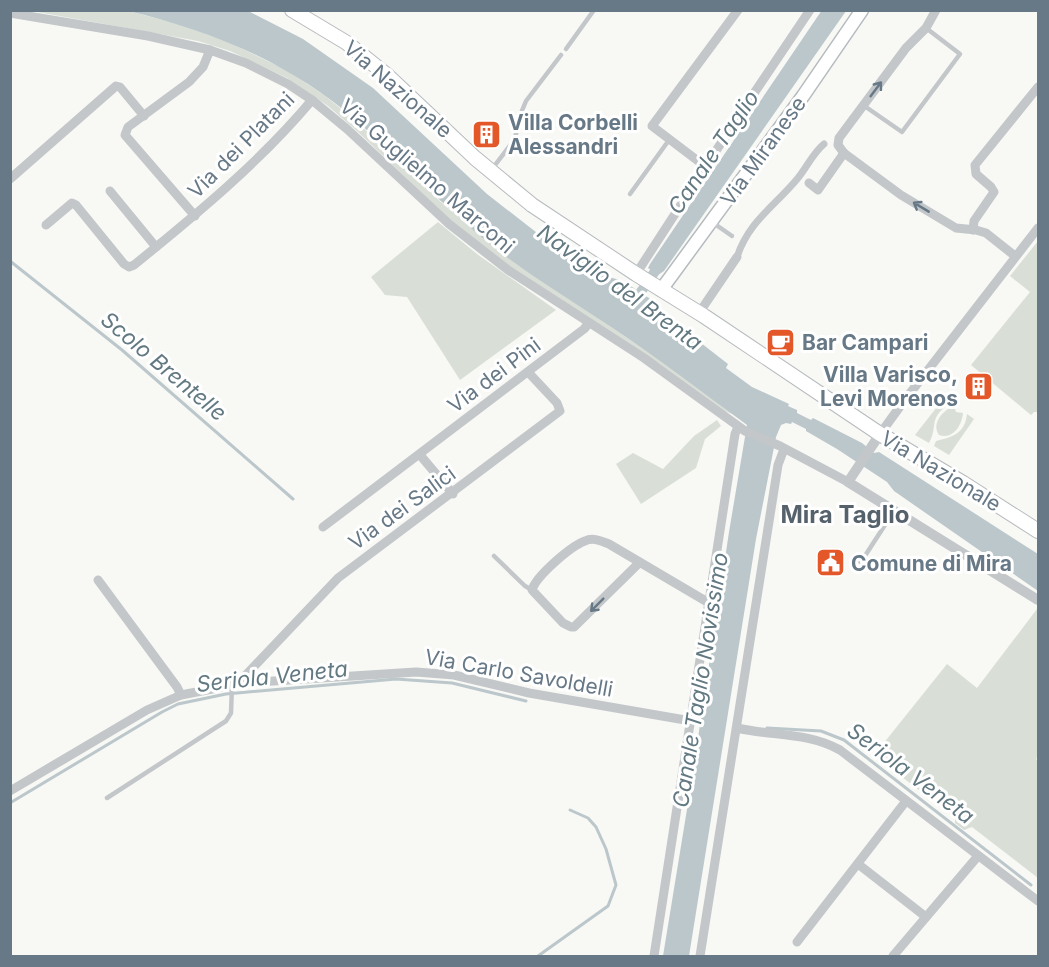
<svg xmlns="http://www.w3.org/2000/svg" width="1049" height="967" font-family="Inter,sans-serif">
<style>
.green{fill:#d9dfd6}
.water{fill:#bbc7cb}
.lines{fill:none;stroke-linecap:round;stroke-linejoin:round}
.stream{stroke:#bbc7cb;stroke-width:3}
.canal{stroke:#bbc7cb;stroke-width:10}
.secondary-casing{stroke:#b5bbbf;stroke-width:15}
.primary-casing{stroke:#b6bbbe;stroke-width:16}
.service{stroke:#c3c7ca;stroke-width:4.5}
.pedestrian{stroke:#c3c7ca;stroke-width:7}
.minor{stroke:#c3c7ca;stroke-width:9}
.tertiary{stroke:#c3c7ca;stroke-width:10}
.secondary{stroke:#fff;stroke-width:12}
.primary{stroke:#fff;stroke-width:14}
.oneway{stroke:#677886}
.labels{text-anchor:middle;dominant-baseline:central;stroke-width:6;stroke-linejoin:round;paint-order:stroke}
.street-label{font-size:21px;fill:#677886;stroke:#fff}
.poi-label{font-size:21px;font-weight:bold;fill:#677886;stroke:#fff;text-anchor:start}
.water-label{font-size:22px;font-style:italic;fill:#637982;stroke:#fff}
.quarter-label{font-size:24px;font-weight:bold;fill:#55616b;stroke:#fff}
</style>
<rect width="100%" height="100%" fill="#f8f8f5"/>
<g class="green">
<polygon points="32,11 128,11 187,26 220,38 288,71 324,95 356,121 442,203 492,246 667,365 734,415 725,411 660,364 532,282 476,243 452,222 358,132 328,106 287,78 230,51 198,41"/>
<polygon points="438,222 477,254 556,310 460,380 407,297 385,295 371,277"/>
<polygon points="1038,241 1038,412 1034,412 1031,415 971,365 1030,292 1010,276"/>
<path d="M 944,398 L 951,403 C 927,418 939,425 929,443 L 915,435 Z"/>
<path d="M 954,405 L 956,412 L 963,413 C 962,425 953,440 939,435 C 931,423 943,411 954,405 Z"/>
<path d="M 967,414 L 974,419 L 949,455 L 934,446 L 936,441 C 952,437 965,434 967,414 Z"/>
<polygon points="717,420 721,426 705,439 696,468 641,504 616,464 633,453 663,469 694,436"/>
<polygon points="1037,609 1038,756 1036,759 1038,761 1038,878 972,827 964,830 955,823 955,818 889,767 875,754 947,664 977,688"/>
</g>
<g class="water">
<polygon points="822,10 846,11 664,271 658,275 648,268 650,264"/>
<path d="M 128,11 L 248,11 L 303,39 L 373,88 L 487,194 L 541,236 L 609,277 L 623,281 L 655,302 L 658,310 L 668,322 L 689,339 L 692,336 L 728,364 L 726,368 L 752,387 L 789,404 L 788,406 L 797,410 L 797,413 L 811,420 L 813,418 L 862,443 L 874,453 L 879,452 L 1038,554 L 1038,591 L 894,491 L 887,482 L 837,449 L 806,431 L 806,429 L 792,422 L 791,424 L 786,423 L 781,425 L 776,437 L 756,539 L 689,956 L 663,956 L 690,791 L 729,532 L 747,425 C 702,392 658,358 611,327 C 571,300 529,275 491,245 C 444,207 403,163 358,122 C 292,64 213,31 128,11 Z"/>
</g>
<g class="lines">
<g class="stream">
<polyline points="10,261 122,350 293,499"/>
<polyline points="767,728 821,731 844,740 1031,885"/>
<polyline points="10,803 162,712 178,704 226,694 396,679 452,683 526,701"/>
<polyline points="538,956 608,906 616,885 606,849 596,827 588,818 570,810"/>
</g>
<polyline class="canal" points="634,302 662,261"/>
<defs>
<polyline id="secondary" points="661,290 803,96 862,10"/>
<polyline id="primary" points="292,10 347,43 388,76 475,158 532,205 636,274 704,316 880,434 963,483 1038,531"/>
</defs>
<use href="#secondary" class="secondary-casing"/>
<use href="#primary" class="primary-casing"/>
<g class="service">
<polyline points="566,49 594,10"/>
<polyline points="863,105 902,132 960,54 926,28"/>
<polyline points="492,169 515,139 519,118 526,101 561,55"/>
<polyline points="630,194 669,140"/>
<polyline points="712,222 732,236"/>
<polyline points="494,556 525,586 532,590"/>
<polyline points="859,561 861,562 894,511"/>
<polyline points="107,798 226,721 231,713 232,685"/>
</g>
<path class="pedestrian" d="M 737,257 C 749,221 775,206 798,178 C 807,167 813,153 824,144"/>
<g class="minor">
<polyline points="936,10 926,28 906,48 839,138 838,145 844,153 901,195 956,228 976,230 986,233 1015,256"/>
<polyline points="10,13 148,36 210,50 246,63 288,84 312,100 347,129 449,224 508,270 644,358 745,431 780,446 848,482"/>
<polyline points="706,167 652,126 738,10"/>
<polyline points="10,179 116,86 120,87 144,116"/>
<polyline points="809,183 818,190 844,153"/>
<polyline points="110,191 156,247"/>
<polyline points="195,216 125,135 128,127 189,82 203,67 210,50"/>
<path d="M 46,225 L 72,203 L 76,205 L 124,264 L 129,267 L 134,265 C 197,214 260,162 312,100"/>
<polyline points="973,230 974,221 994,192 991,187 976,174 975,165 1038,87"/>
<polyline points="636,274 736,120 810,10"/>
<polyline points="699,313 737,257"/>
<polyline points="880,434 904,401 1038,228"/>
<polyline points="420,455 453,494"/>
<polyline points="323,527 584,329 589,323"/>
<path d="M 639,563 L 574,627 L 571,627 L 563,623 L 532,590 C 536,576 571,546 585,541 C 593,537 601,541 609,544 L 709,603"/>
<polyline points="98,580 177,687 181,695"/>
<polyline points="243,683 244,677 338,578 560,411 557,403 528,372"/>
<path d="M 737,728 C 771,736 809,732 840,750 L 1038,901"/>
<polyline points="10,791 147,710 181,695 243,683 416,672 454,675 529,693 691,721"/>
<polyline points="858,864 926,917"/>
<polyline points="797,942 906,801"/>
<polyline points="654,956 735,434 738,427"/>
<polyline points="700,956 778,465 784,449"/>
<polyline points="893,956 978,856"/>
</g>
<polyline class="tertiary" points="880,434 848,482 1038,600"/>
<use href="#secondary" class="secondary"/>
<use href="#primary" class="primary"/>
</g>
<defs><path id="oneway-shaft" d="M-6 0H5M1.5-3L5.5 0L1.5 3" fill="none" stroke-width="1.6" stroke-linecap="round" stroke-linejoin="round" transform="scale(1.5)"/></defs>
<g class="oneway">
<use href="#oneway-shaft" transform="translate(876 89) rotate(-53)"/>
<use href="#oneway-shaft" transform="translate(921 207) rotate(-149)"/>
<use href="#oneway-shaft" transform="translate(597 605) rotate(135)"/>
</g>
<defs>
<symbol id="building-square" viewBox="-11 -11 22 22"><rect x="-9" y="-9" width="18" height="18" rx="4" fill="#e35729" stroke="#fff"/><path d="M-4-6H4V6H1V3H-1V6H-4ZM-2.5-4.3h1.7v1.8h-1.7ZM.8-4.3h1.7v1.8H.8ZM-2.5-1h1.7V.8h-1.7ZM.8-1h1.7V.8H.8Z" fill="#fff"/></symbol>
<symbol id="cafe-square" viewBox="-11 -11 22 22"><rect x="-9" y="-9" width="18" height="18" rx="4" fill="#e35729" stroke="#fff"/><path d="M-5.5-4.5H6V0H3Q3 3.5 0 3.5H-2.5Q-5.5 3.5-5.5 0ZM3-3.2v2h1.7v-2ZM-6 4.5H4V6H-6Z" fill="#fff"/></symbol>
<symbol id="civic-square" viewBox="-11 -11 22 22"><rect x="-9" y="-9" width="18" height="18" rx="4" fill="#e35729" stroke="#fff"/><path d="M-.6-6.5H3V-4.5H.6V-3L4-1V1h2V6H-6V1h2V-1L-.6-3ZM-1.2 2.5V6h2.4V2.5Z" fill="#fff"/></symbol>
</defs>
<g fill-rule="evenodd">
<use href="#building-square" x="470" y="118" width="33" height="33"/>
<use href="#cafe-square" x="764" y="326" width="33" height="33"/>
<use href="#building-square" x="962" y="370" width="33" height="33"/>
<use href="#civic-square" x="814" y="546" width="33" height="33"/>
</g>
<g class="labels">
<g class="street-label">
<text transform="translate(398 89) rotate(41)">Via Nazionale</text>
<text transform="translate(241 145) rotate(-45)">Via dei Platani</text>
<text transform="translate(763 151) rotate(-54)">Via Miranese</text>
<text transform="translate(427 176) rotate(41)">Via Guglielmo Marconi</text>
<text transform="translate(494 375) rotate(-37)">Via dei Pini</text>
<text transform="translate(941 471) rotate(31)">Via Nazionale</text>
<text transform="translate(402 508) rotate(-36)">Via dei Salici</text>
<text transform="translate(519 673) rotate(10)">Via Carlo Savoldelli</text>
</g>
<g class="poi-label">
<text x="508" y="122">Villa Corbelli<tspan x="508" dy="24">Alessandri</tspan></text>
<text x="802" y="342">Bar Campari</text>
<text x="958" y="374" text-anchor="end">Villa Varisco,<tspan x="958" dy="24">Levi Morenos</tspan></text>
<text x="851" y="563">Comune di Mira</text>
</g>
<g class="water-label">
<text transform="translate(713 152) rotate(-56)">Canale Taglio</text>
<text transform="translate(620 287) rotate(36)">Naviglio del Brenta</text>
<text transform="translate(164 366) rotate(40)">Scolo Brentelle</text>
<text transform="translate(272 676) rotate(-6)">Seriola Veneta</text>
<text transform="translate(700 680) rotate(-81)">Canale Taglio Novissimo</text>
<text transform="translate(911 773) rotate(37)">Seriola Veneta</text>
</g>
<g class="quarter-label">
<text x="845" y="514">Mira Taglio</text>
</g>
</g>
<rect width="1049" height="967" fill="none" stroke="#677886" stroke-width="24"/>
</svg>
